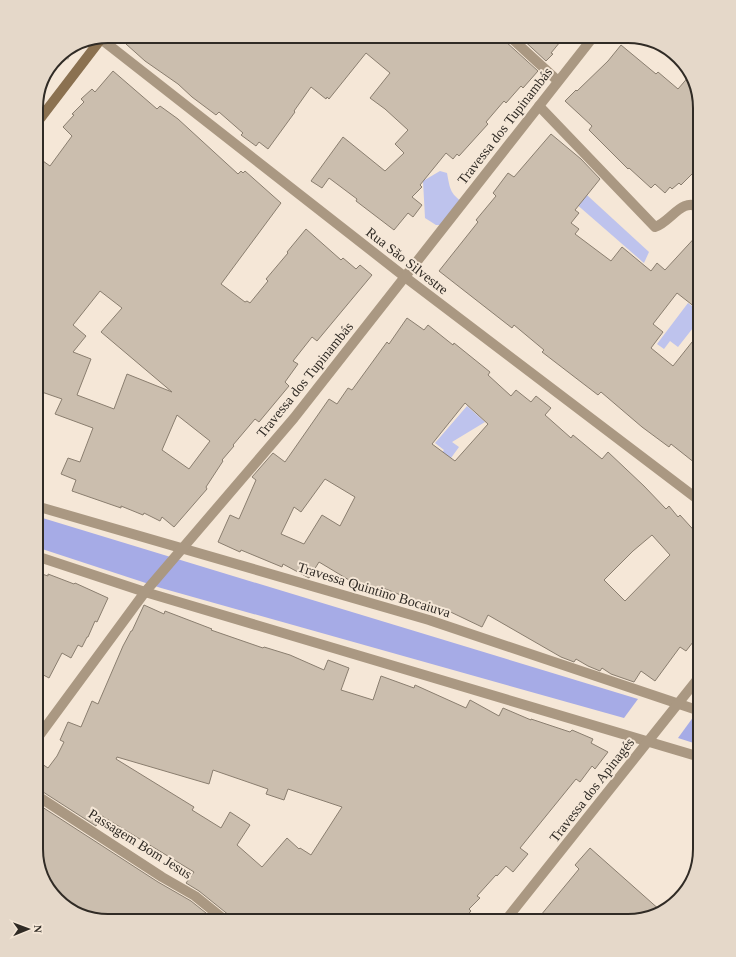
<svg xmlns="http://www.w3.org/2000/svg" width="736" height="957" font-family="'Times New Roman',serif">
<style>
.green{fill:#bec3ed}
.water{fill:#a6abe6}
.building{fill:#cbbeae;stroke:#8a7e6f;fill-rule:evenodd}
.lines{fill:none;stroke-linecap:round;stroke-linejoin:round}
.path{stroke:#aea397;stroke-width:2.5;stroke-dasharray:1 3;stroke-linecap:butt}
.service{stroke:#aa9882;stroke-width:10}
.minor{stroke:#aa9882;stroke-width:10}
.tertiary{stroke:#aa9882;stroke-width:10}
.secondary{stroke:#8b7150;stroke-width:10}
.labels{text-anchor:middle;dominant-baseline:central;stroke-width:4;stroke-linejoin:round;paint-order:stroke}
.street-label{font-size:14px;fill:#302b25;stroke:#f5e7d7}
.rim{fill:none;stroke:#302b25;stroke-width:2}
</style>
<rect width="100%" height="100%" fill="#f5e7d7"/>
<g class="green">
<polygon points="528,162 576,185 649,252 644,263"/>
<path d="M 440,171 L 447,173 C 450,189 450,195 466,204 L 443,225 L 436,225 L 425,218 L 423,181 Z"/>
<polygon points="688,303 700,312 700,319 678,347 670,341 664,349 657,344"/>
<polygon points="467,406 485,422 452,442 459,447 451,458 435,460 444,450 435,443"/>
</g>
<g class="water">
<polygon points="36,516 638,699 624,718 161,588 36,547"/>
<polygon points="694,716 700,718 700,745 678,738"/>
</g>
<g class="building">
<polygon points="133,36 503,36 505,41 538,71 523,88 521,86 506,103 504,101 486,122 488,124 459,156 457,154 453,159 446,153 420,185 422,187 412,197 422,205 413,217 408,213 394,230 356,201 357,199 329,178 322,188 311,181 343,137 385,171 404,153 395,144 408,130 385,109 370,98 390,73 366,53 329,99 327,97 326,99 311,87 294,111 295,112 268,149 259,142 256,146 241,135 243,133 219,112 216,115 192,97 178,84 145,61 126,44"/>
<polygon points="519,36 553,36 560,42 551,53 553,54 546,61"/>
<polygon points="621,45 656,74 658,72 678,89 690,75 700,108 700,166 681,185 679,183 672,189 670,187 665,193 655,184 651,188 629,168 628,169 589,130 592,126 565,101 576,90 577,91 608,61"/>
<path d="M 113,71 L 157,109 L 160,106 L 178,119 L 238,174 L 241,171 L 243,173 L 245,171 L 281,203 L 221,284 L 245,302 L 247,301 L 250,303 L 268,281 L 266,279 L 288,253 L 287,252 L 306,229 L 341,260 L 343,258 L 356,269 L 360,265 L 372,275 L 317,341 L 312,337 L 293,361 L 298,364 L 285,382 L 289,386 L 259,422 L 255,419 L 233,445 L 234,446 L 222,460 L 223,461 L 206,487 L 207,489 L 174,527 L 162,517 L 160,521 L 144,513 L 143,515 L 121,506 L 121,508 L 72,491 L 76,480 L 61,474 L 68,458 L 80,462 L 93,428 L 55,414 L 62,399 L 36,390 L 36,156 L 50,166 L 72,136 L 63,127 L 74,115 L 72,114 L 84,102 L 81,99 L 92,89 L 95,92 ZM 100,291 L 122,308 L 101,332 L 172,392 L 127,374 L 114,409 L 77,395 L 91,359 L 73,352 L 86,336 L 73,325 ZM 177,415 L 210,441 L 189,469 L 162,450 Z"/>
<polygon points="551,134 581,159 600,179 575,210 579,213 571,223 579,229 575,234 611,261 622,247 651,271 657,263 665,270 700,232 700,311 677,293 653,324 663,332 651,348 673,366 700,332 700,467 671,444 669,447 642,427 601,392 598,395 542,352 544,350 514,325 512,328 439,271 478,222 476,220 496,196 493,193 508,173 514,177"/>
<path d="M 407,318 L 424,330 L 428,325 L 453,345 L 454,343 L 490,372 L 488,375 L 511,396 L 516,390 L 531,402 L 536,396 L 551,408 L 545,415 L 571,438 L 573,435 L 602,459 L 608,452 L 644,486 L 666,509 L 669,506 L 678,517 L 680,515 L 700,537 L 700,633 L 686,651 L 680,647 L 655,681 L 641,671 L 634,682 L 611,674 L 602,668 L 600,671 L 588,666 L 576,659 L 574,662 L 561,657 L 488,615 L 482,627 L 438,606 L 436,609 L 383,588 L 380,594 L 363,589 L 348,583 L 349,580 L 319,562 L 309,578 L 283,564 L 282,567 L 241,550 L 240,552 L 218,542 L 230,515 L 239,519 L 256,480 L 252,477 L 273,453 L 285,462 L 329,399 L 337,404 L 348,388 L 352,390 L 387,342 L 389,344 ZM 465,403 L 488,424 L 455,461 L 432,444 ZM 325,479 L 355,497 L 340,526 L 322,515 L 304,544 L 281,534 L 294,507 L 301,512 ZM 652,535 L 670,555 L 625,601 L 604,580 L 633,551 Z"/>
<polygon points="36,572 48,576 48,574 74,584 75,583 108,598 97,622 95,621 88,637 87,637 82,647 78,645 71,658 62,653 49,678 36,671"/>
<path d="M 144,605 L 164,614 L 165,611 L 212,629 L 211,630 L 263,648 L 264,647 L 290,655 L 324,670 L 328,660 L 349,668 L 341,690 L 373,700 L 381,676 L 414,688 L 415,685 L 466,708 L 470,700 L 499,716 L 503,708 L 531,720 L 531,719 L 570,732 L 572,730 L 593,739 L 591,743 L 608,752 L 595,769 L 592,766 L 580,782 L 576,779 L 520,848 L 528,854 L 513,872 L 506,866 L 497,876 L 496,875 L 477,896 L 480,898 L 469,909 L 471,911 L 462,921 L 232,921 L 230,916 L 199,891 L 186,883 L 194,872 L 102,816 L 96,826 L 40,790 L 36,789 L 36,774 L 42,764 L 48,768 L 57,756 L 64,742 L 60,740 L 68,722 L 81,727 L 92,701 L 98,704 L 123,646 L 131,631 L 132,631 ZM 117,757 L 209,784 L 213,770 L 268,789 L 266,794 L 284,800 L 288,789 L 342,807 L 311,855 L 300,848 L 299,849 L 287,838 L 262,867 L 237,845 L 250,825 L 230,812 L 221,828 L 192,810 L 194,807 L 116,759 Z"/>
<polygon points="36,803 158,882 191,901 216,921 108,921 72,911 48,889 36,849"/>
<polygon points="590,848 661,911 628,921 536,921 579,869 575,865"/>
</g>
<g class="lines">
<polyline class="path" points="61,54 69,59"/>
<polyline class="service" points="36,795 162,877 195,896 226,921"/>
<g class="minor">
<polyline points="509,36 558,81"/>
<polyline points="101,39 405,277 700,501"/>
<path d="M 539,106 L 655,227 C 671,222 682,196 700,208"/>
<polyline points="36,506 429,620 700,711"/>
<polyline points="36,556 145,592 700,757"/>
</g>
<g class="tertiary">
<polyline points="36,740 145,592 294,418 594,36"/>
<polyline points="505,921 700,676"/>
</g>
<polyline class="secondary" points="36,124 101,39"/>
</g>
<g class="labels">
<g class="street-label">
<text transform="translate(505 126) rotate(-52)">Travessa dos Tupinambás</text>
<text transform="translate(407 261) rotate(38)">Rua São Silvestre</text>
<text transform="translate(305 380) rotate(-51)">Travessa dos Tupinambás</text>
<text transform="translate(374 590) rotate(17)">Travessa Quintino Bocaiuva</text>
<text transform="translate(592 790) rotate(-52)">Travessa dos Apinagés</text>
<text transform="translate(140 844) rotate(32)">Passagem Bom Jesus</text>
</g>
</g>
<path d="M0 0H736V957H0ZM108 43H628A65 65 0 0 1 693 108V849A65 65 0 0 1 628 914H108A65 65 0 0 1 43 849V108A65 65 0 0 1 108 43Z" fill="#e5d8c9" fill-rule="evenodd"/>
<path class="rim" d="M108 43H628A65 65 0 0 1 693 108V849A65 65 0 0 1 628 914H108A65 65 0 0 1 43 849V108A65 65 0 0 1 108 43Z"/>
<g transform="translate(28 929) rotate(89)" stroke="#f5e7d7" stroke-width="3" paint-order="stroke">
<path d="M0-3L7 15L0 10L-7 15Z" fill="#302b25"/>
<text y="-6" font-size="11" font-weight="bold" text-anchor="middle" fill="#302b25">N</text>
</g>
</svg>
